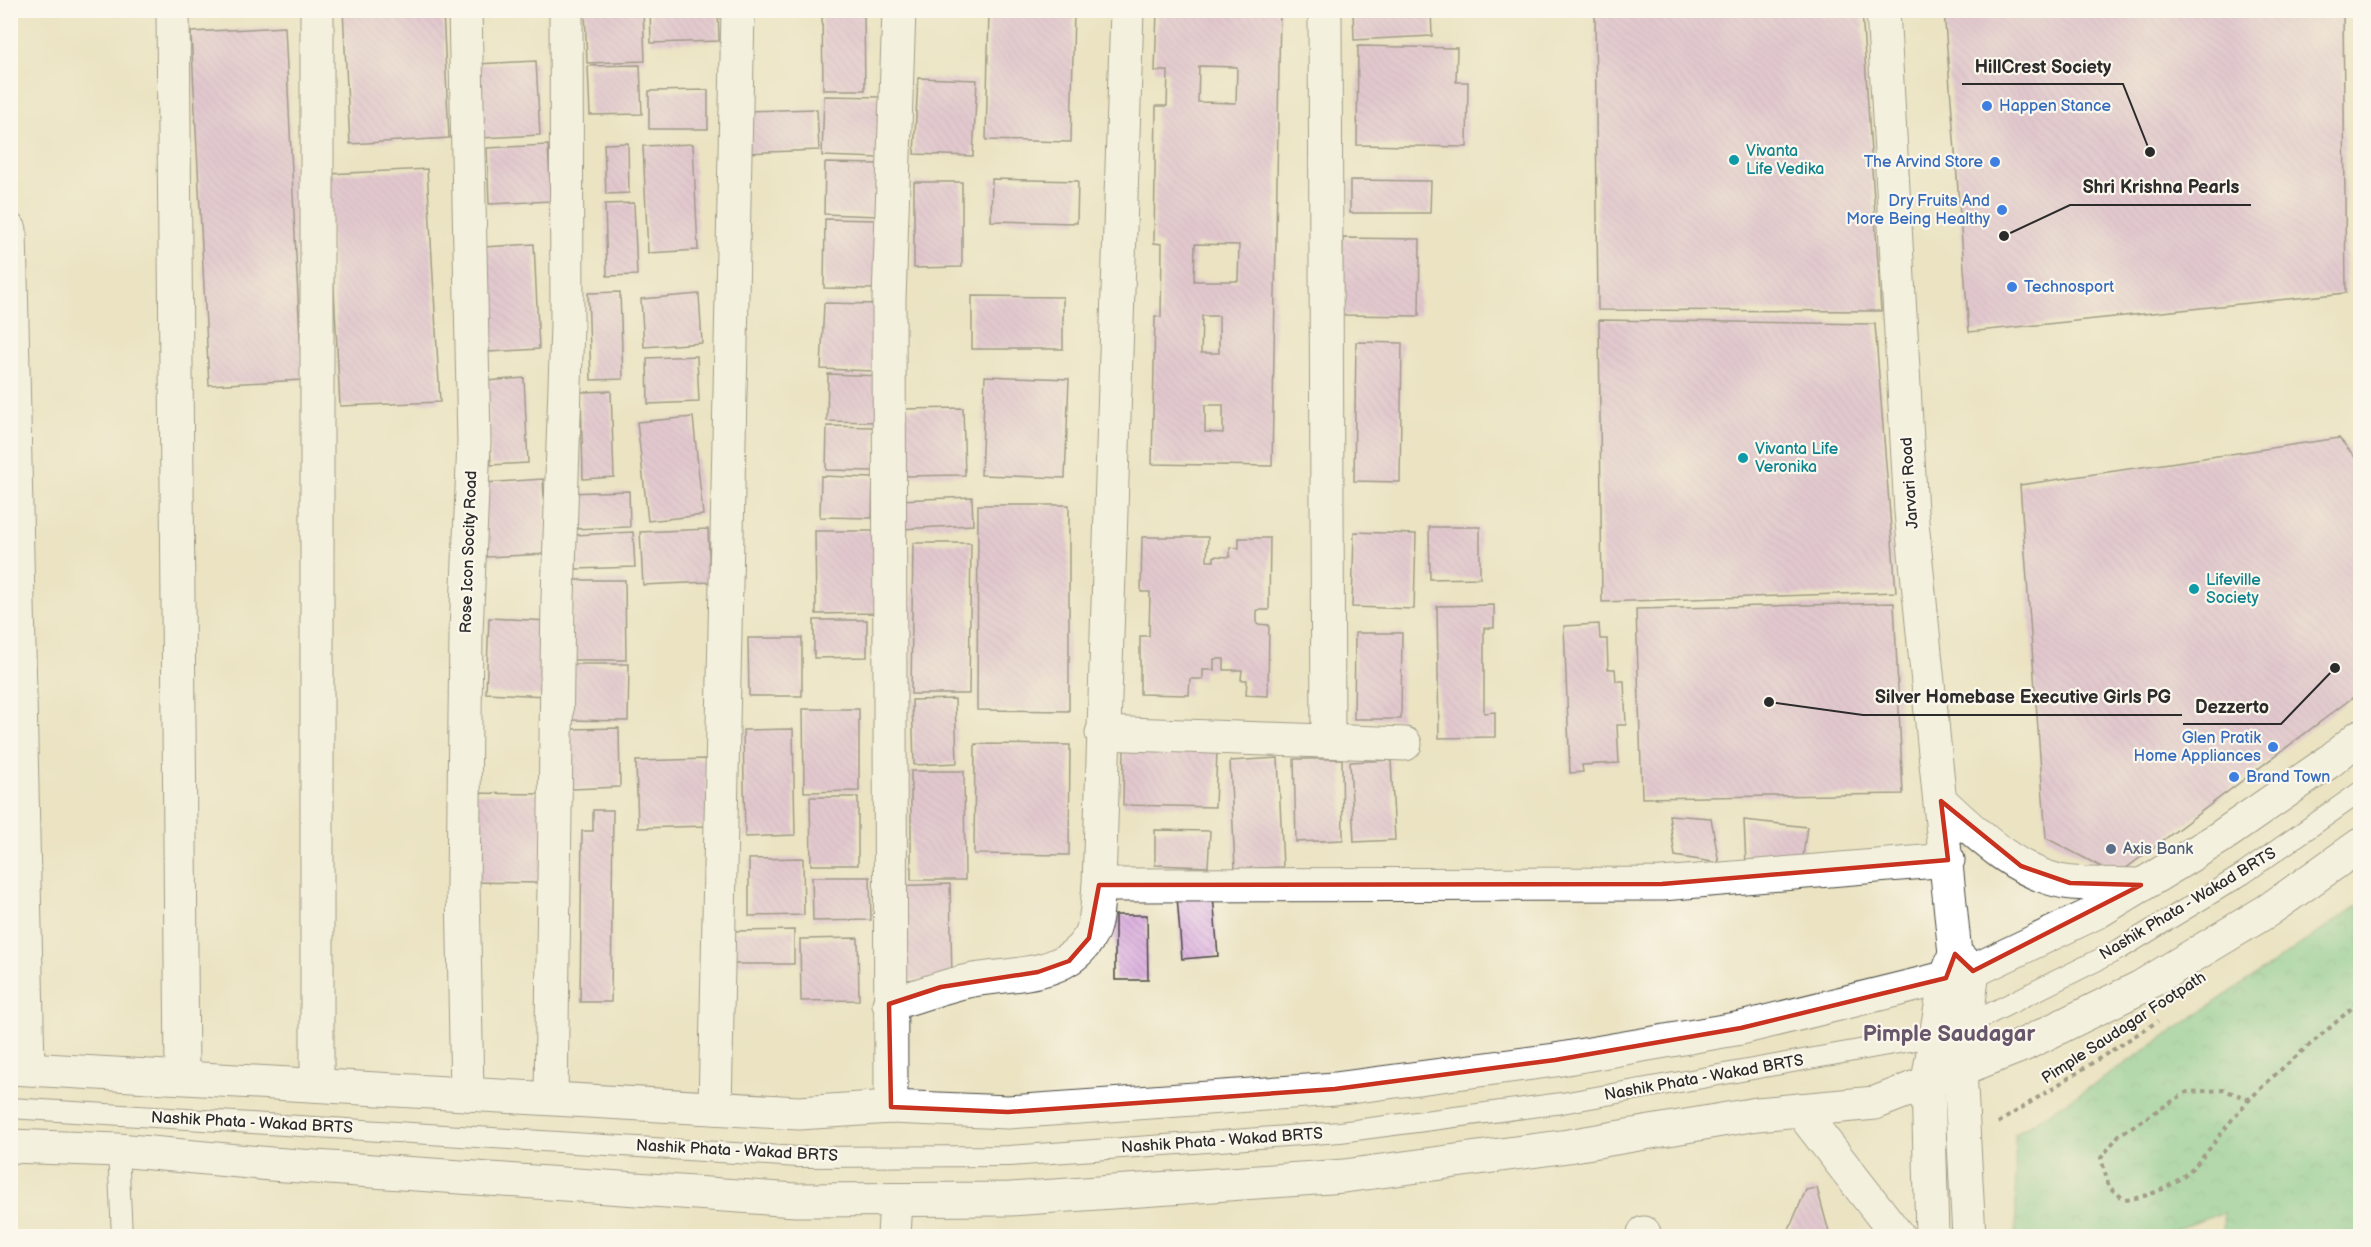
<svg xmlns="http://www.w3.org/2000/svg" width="2371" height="1247" font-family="'Balsamiq Sans',sans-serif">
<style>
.park{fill:url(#park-crowns);stroke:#4e7a5e;stroke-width:1.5}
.building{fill:url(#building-back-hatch);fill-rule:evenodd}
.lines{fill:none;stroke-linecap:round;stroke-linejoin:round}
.lane-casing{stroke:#484742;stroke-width:22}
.street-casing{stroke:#484742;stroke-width:35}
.secondary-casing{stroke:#484742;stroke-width:35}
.primary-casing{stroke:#484742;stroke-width:35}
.path{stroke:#484742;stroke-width:4;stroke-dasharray:4.5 4.5;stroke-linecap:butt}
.lane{stroke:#fff;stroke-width:20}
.street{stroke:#fff;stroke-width:33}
.secondary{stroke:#fff;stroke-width:33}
.primary{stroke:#fff;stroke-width:33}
.marked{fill:none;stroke:#c8321e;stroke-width:4.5;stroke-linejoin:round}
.shop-dot{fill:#3f7fe0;stroke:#fbf7ec;stroke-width:2}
.culture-dot{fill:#0f9aa8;stroke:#fbf7ec;stroke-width:2}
.service-dot{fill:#5c6f8a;stroke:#fbf7ec;stroke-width:2}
.labels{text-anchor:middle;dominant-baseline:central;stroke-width:4.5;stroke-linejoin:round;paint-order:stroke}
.shop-label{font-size:16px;fill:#366cbe;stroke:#fbf7ec;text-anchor:start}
.culture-label{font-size:16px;fill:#0d838f;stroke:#fbf7ec;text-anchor:start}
.street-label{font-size:16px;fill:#2b2b2b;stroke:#fbf7ec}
.service-label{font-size:16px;fill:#4e5e75;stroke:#fbf7ec;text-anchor:start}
.district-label{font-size:22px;font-weight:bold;fill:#68566a;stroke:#fbf7ec}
.leader{fill:none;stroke:#2b2b2b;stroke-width:2}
.callout-dot{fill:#2b2b2b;stroke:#fbf7ec;stroke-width:2}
.callout-label{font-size:18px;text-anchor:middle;font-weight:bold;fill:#2b2b2b;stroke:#fbf7ec;stroke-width:4.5;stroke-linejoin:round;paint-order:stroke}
</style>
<defs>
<pattern id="park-crowns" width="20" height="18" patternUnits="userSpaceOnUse" patternTransform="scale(1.5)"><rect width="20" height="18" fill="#71ca91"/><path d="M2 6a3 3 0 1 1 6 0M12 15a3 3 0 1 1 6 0" fill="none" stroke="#5da477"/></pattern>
<pattern id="building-back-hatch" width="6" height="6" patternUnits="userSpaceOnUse" patternTransform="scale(1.5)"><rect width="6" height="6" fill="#d8a7de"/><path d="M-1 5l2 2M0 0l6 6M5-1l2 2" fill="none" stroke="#af88b4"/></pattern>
</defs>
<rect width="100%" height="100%" fill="#fbf7ec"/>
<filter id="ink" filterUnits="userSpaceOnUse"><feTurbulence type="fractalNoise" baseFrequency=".0167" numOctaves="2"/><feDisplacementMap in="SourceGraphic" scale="12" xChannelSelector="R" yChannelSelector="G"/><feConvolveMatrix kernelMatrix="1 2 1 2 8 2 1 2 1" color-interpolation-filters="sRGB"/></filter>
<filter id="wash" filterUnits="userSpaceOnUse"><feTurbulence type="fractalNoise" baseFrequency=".008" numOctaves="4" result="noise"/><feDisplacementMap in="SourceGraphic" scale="24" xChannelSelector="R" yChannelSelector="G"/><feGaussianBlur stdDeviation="1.35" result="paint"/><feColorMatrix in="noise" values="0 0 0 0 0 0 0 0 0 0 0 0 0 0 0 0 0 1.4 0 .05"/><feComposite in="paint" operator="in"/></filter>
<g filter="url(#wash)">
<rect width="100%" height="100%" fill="#ebe3c2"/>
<polygon class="park" points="2360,904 2360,1233 2223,1236 2224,1212 2158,1236 2016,1236 2015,1134 2095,1084"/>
<g id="blocks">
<g class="building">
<polygon points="343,10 443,10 449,138 350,144"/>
<polygon points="585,10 643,10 645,61 587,63"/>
<polygon points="650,10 718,10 719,41 651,43"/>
<polygon points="822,10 864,10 865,90 823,90"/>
<polygon points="989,10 1074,10 1071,142 986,140"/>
<path d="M 1157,10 L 1280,10 L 1272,466 L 1152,464 L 1155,316 L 1161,317 L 1162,244 L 1154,243 L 1156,106 L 1167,106 L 1168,71 L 1155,71 ZM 1199,66 L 1237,67 L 1236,103 L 1198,102 ZM 1195,244 L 1239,245 L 1238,281 L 1194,281 ZM 1202,316 L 1219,316 L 1219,353 L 1201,353 ZM 1205,405 L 1223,405 L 1223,433 L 1205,432 Z"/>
<polygon points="1353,10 1431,10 1432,36 1354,40"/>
<polygon points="1595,10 1862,10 1881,311 1598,310"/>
<polygon points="1944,10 2343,10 2346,293 1969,332"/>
<polygon points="285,27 302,380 209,385 191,32"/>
<polygon points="1358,46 1457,48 1456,82 1468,82 1467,147 1357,145"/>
<polygon points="536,61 540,135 480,138 476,64"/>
<polygon points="640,65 642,114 590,115 588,66"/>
<polygon points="918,78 977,80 973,156 914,154"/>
<polygon points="708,90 708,129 649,129 649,91"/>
<polygon points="824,96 883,97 881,158 822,156"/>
<polygon points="817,109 819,150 744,153 743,111"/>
<polygon points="628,143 629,193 606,194 604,144"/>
<polygon points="693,144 698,250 648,253 643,146"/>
<polygon points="548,145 551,201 489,204 487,148"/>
<polygon points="825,163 879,164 878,216 824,214"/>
<polygon points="427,169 440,402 340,406 328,174"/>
<polygon points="992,179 1078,181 1077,223 991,221"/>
<polygon points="1350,180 1431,181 1430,213 1350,213"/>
<polygon points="914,182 962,182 962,267 914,268"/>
<polygon points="634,203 637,275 607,276 605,204"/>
<polygon points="825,219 878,220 876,289 824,288"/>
<polygon points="1343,238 1420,239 1419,316 1341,315"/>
<polygon points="534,244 539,349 489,352 484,247"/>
<polygon points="620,292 623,379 591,380 588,293"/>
<polygon points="699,294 702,343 644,347 641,299"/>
<polygon points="972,296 1063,297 1063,349 972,349"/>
<polygon points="824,303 875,304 873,371 821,369"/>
<polygon points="1599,320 1875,324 1896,592 1602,602"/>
<polygon points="1356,342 1402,343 1400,482 1354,481"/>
<polygon points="697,356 699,402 648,404 647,358"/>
<polygon points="828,374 880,376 878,422 827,421"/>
<polygon points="985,376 1069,379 1065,478 981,475"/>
<polygon points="524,378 528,463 491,465 487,381"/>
<polygon points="611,391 614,477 583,479 581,392"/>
<polygon points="963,408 965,475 902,476 900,409"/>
<polygon points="693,417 703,515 648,521 637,422"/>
<polygon points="827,426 875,427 874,471 826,470"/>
<polygon points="2339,438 2360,463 2360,692 2117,875 2046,838 2020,485"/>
<polygon points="821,476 873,478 872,518 820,517"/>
<polygon points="543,479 547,554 486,557 483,483"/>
<polygon points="629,491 630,527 569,529 567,493"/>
<polygon points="972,497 973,525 901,529 899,500"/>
<polygon points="978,505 1069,505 1069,711 977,710"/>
<polygon points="1429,527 1480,527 1480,578 1430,579"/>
<polygon points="708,529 710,582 643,585 640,532"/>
<polygon points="815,531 875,531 875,613 816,614"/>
<polygon points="633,532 635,567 576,569 575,535"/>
<polygon points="1354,532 1416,534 1414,609 1352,607"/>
<polygon points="1142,537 1208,537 1207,561 1214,561 1214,556 1230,557 1230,547 1239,548 1239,538 1270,538 1269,610 1257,610 1257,624 1269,625 1268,696 1246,695 1247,680 1241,680 1242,670 1224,670 1224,659 1214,659 1214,670 1203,670 1203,679 1190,679 1189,695 1140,694 1140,636 1149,636 1150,592 1141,592"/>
<polygon points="913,543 971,543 969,694 911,694"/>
<polygon points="571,580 625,580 626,660 572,660"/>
<polygon points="1894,603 1903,794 1642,798 1636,609"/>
<polygon points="1494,605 1494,628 1484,628 1484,713 1495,712 1495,737 1439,738 1437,606"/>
<polygon points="489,618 549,621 546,696 486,693"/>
<polygon points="814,620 867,620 867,657 814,658"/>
<polygon points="1599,624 1600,639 1607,639 1608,669 1615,669 1616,681 1624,681 1626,725 1617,725 1619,763 1582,765 1583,772 1570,773 1564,626"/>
<polygon points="1355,633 1402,633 1401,719 1354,719"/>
<polygon points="748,638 802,638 802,696 749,696"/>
<polygon points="569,664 629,664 628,721 568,720"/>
<polygon points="955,699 957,763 914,765 912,700"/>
<polygon points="803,709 859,709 859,791 804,792"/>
<polygon points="619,728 620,787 572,789 570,729"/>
<polygon points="793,729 795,835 745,837 743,730"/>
<polygon points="975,744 1070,745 1069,855 974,854"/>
<polygon points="1124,748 1217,750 1215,807 1123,805"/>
<polygon points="1278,758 1283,867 1235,869 1230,761"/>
<polygon points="706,759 708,826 638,828 636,761"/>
<polygon points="1294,759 1342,759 1343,840 1296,842"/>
<polygon points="1391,760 1395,840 1354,842 1350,762"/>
<polygon points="911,771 964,771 965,880 911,880"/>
<polygon points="470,793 544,794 542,883 468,882"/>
<polygon points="810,797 858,797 858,865 811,865"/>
<polygon points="593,810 613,810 611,1002 580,1002 582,831 593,831"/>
<polygon points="1669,815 1711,818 1719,863 1675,856"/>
<polygon points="1744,820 1807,827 1802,863 1746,865"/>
<polygon points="1155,830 1210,831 1208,867 1155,865"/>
<polygon points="803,858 804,915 749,916 749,859"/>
<polygon points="812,877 870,877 871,920 813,921"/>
<polygon points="950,884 952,979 895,980 893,886"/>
<polygon points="1213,895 1218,956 1182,959 1177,897"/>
<polygon points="1115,915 1147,915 1148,980 1115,980"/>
<polygon points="794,930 794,964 733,964 733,931"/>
<polygon points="858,938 859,1000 801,1001 800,939"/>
<polygon points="1817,1188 1830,1236 1786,1236 1806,1190"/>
</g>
</g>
</g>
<g filter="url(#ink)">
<use href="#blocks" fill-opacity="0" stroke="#484742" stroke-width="1.5"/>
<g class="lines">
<defs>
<g id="lane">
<polyline points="10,1108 798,1157 1009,1156 1193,1143 1340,1132 1562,1103 1949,1034 2120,949 2243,874 2360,792"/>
<polyline points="118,1150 122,1236"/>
</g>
<g id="street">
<polyline points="173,10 182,1076"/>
<polyline points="465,10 474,442 466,633 463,887 467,1094"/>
<polyline points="1325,18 1328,741"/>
<polyline points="10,230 28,1068"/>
<polyline points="1102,733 1405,744"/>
<polyline points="1099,885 1662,884 1948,860"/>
<path d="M 889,1004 C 918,997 944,985 973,980 C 1013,973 1064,978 1089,938 C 1098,924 1097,901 1099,885 L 1127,10"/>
<polyline points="317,1084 317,10"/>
<polyline points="551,1098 558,598 567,325 566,10"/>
<polyline points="891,1107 889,300 899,10"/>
<polyline points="715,1108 738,10"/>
<polyline points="1644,1233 1644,1236"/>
<polyline points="894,1236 896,1200"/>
</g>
<g id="secondary">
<polyline points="1883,10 1911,512 1955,954 1946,978 1928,1081 1932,1236"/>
<polyline points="1955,954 1973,971 1960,1070 1969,1236"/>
</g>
<g id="primary">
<path d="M 1941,801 C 1976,834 2021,878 2072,883 C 2095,885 2119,884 2141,885"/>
<polyline points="10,1068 799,1113 891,1107 1008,1112 1335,1089 1555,1060 1741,1028 1973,971 2099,911 2219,838 2330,761 2360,736"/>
<polyline points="1800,1110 1898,1236"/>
<polyline points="10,1146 118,1150 271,1164 796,1200 1011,1199 1344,1176 1568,1146 1757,1114 1875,1103 2023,1045 2141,987 2267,911 2360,845"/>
</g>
</defs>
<use href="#lane" class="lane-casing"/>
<use href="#street" class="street-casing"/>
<use href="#secondary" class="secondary-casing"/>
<use href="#primary" class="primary-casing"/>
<g class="path">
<path d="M 2250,1099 L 2223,1090 L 2187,1092 L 2119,1135 L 2101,1158 L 2109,1187 L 2125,1200 C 2196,1189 2206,1145 2250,1099 C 2284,1064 2325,1034 2360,1000"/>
<polyline points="1998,1123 2158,1021"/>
</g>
<use href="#lane" class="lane"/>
<use href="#street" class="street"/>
<use href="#secondary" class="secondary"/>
<use href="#primary" class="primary"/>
</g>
</g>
<path d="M0 0H2371V1247H0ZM 1941,801 L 2021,866 L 2070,883 L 2141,885 L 1973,971 L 1955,954 L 1946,978 L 1741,1028 L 1555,1060 L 1335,1089 L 1008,1112 L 891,1107 L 889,1004 L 941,987 L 1038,972 L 1069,961 L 1089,938 L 1099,885 L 1662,884 L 1948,860 Z" fill="#ebe3c2" fill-opacity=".55" fill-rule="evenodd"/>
<path class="marked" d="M 1941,801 L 2021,866 L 2070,883 L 2141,885 L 1973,971 L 1955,954 L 1946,978 L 1741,1028 L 1555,1060 L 1335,1089 L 1008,1112 L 891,1107 L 889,1004 L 941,987 L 1038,972 L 1069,961 L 1089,938 L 1099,885 L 1662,884 L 1948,860 Z"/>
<g class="shop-dot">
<circle cx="1987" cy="106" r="6"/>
<circle cx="1995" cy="162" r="6"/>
<circle cx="2002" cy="210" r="6"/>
<circle cx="2012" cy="287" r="6"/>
<circle cx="2273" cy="747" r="6"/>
<circle cx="2234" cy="777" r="6"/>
</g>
<g class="culture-dot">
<circle cx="1734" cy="160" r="6"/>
<circle cx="1743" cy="458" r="6"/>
<circle cx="2194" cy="589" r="6"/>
</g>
<circle class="service-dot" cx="2111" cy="849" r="6"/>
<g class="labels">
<g class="shop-label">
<text x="1999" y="106">Happen Stance</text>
<text x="1983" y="162" text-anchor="end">The Arvind Store</text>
<text x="1990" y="201" text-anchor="end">Dry Fruits And<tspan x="1990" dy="18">More Being Healthy</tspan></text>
<text x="2024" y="287">Technosport</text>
<text x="2261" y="738" text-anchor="end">Glen Pratik<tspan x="2261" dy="18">Home Appliances</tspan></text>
<text x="2246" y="777">Brand Town</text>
</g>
<g class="culture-label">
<text x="1746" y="151">Vivanta<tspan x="1746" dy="18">Life Vedika</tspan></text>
<text x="1755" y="449">Vivanta Life<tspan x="1755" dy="18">Veronika</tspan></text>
<text x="2206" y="580">Lifeville<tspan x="2206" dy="18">Society</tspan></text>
</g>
<g class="street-label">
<text transform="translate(1910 483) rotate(-94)">Jarvari Road</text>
<text transform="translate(469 552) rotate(-88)">Rose Icon Socity Road</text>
<text transform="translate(2188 904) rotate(-31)">Nashik Phata - Wakad BRTS</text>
<text transform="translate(2124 1028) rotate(-33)">Pimple Saudagar Footpath</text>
<text transform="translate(1704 1078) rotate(-10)">Nashik Phata - Wakad BRTS</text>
<text transform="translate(252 1123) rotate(3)">Nashik Phata - Wakad BRTS</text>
<text transform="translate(1222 1141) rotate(-4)">Nashik Phata - Wakad BRTS</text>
<text transform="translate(737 1151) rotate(3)">Nashik Phata - Wakad BRTS</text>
</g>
<g class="service-label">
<text x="2123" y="849">Axis Bank</text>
</g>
<g class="district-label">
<text x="1949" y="1034">Pimple Saudagar</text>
</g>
</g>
<path class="leader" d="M2150 152L2123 84H1962M2004 236L2070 205H2251M1769 702L1863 715H2182M2335 668L2281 724H2183"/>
<g class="callout-dot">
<circle cx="2150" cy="152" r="6"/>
<circle cx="2004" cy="236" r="6"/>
<circle cx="1769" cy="702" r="6"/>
<circle cx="2335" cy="668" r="6"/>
</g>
<g class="callout-label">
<text x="2043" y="73">HillCrest Society</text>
<text x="2161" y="193">Shri Krishna Pearls</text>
<text x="2023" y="703">Silver Homebase Executive Girls PG</text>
<text x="2232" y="713">Dezzerto</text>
</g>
<rect width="2371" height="1247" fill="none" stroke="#fbf7ec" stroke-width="36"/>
</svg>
